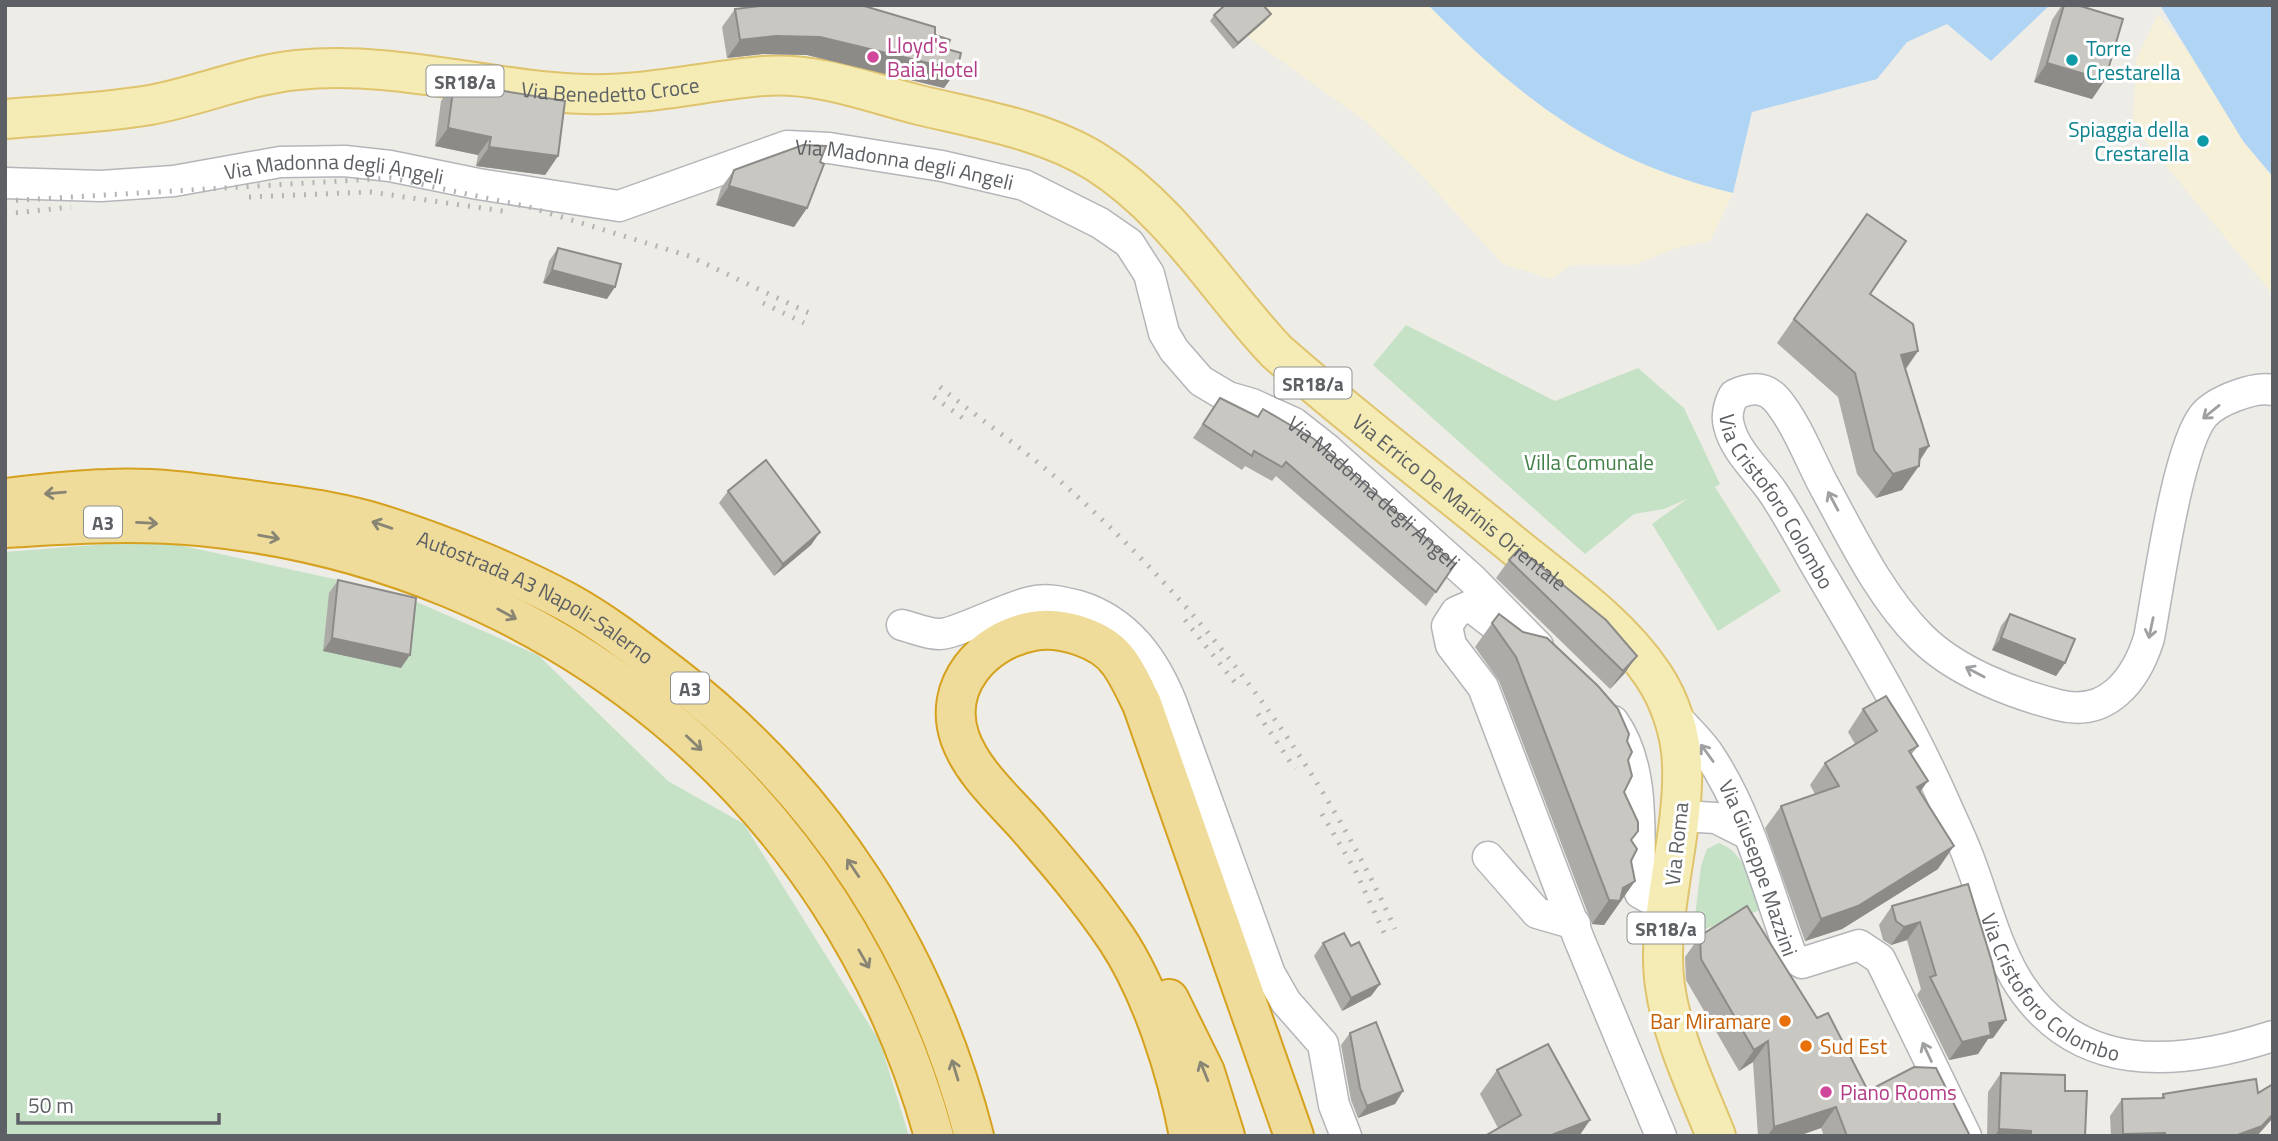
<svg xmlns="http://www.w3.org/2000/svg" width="2278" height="1141" font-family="'Titillium Web',sans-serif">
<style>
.green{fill:#c6e2c6}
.sand{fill:#f6f0d9}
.water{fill:#b0d4f4}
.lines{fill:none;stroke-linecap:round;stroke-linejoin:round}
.minor-casing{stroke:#b3b5b9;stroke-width:33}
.major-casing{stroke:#dfc36d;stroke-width:42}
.highway-casing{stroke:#d5a11e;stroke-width:42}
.minor{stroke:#fff;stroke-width:30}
.major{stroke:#f4ecb4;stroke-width:38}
.highway{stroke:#efdc9b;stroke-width:38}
.rail{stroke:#b3b4b4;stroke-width:5;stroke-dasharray:2 9;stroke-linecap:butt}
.wall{fill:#adaba7}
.shaded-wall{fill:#8d8b88}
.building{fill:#c9c7c2;stroke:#8d8b88;stroke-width:2}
.oneway{stroke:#9ea0a2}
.oneway2{stroke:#898574}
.hotel-dot{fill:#d1479c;stroke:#fff;stroke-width:2.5}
.culture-dot{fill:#0f9aa8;stroke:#fff;stroke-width:2.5}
.food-dot{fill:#e8710a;stroke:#fff;stroke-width:2.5}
.labels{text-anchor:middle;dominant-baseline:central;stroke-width:6;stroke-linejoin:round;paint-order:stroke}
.shield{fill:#fff;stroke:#8e9092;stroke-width:2}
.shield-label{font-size:19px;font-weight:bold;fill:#5d6064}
.hotel-label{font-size:21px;fill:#b23c85;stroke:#fff;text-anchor:start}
.culture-label{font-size:21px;fill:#0d838f;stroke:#fff;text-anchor:start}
.street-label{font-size:21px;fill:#5d6064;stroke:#fff}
.park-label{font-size:21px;fill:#418046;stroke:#fff}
.food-label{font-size:21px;fill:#c56008;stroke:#fff;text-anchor:end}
</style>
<rect width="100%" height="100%" fill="#eeece6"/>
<g class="green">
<polygon points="1406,325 1555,401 1638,368 1684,408 1720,484 1715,487 1781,591 1718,631 1652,524 1687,499 1664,509 1634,514 1585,554 1373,365"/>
<polygon points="156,540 394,592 538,655 668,781 744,824 880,1042 909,1136 5,1136 5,552"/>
<path d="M 1719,843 C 1746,853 1751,885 1761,910 L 1693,933 L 1701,866 L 1707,849 Z"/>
</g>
<g class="sand">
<path d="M 1216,5 L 1428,5 C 1523,101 1600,161 1733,193 L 1710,241 L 1676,248 L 1634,265 L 1571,265 L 1551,279 L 1503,264 L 1423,177 L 1364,120 L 1248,37 Z"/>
<polygon points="2158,14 2273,155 2273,295 2133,126 2136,60"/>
</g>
<g class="water">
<path d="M 1428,5 L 2050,5 L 1991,61 L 1947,24 L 1907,42 L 1877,79 L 1752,112 L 1733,193 C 1600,161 1523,101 1428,5 Z"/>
<polygon points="2160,5 2273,5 2273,177 2243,141"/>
</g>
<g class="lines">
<defs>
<g id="minor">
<path id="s1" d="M 5,183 L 101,186 L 174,181 L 280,162 L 345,161 L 390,166 L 478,184 L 619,206 L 787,146 L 829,148 L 942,166 L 1024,185 L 1100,223 L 1129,243 L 1149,274 L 1164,333 L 1174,350 L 1201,381 L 1228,397 L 1252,404 L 1294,423 L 1327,449 L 1472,579 L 1538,646"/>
<path id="s2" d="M 2273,390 C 2254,386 2216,401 2204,415 C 2177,447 2158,591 2149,638 C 2136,680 2107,718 2058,705 C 2011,693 1955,671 1921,637 C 1879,595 1851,535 1823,484 C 1809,457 1796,423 1777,400 C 1764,385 1749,388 1734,395 C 1729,404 1726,416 1729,426 C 1735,451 1758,471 1772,491 C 1789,516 1803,543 1818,569 C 1863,645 1908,720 1944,801 C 1952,820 1962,839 1969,859 C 1984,898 1994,940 2015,977 C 2074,1076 2177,1067 2273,1036"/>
<path d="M 902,625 C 914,628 927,634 939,634 C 954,635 1009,606 1031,602 C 1047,598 1063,602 1079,606 C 1127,621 1154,659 1172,704 L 1270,974 L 1286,1002 L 1323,1044 L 1334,1105 L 1346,1136"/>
<polyline points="1501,630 1470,606 1456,612 1447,626 1451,645 1483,687 1579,939 1661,1136"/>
<path id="s3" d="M 1672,713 C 1684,726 1698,739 1708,753 C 1749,814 1767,889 1792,957 L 1802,963 L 1859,945 L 1880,959 L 1966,1136"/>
<path d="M 1613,721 C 1647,768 1638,838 1640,893 L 1668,909"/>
<polyline points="1681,816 1716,818 1748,834"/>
<polyline points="1488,857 1537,913 1575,924"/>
</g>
<g id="major">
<path id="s4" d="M 5,119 C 53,115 102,113 150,105 C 199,96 247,75 297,70 C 394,60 489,91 586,94 C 646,96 704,81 764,76 C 818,72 868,92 919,105 C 978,119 1045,130 1096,162 C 1172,210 1216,287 1276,351 C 1354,420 1438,483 1518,549 C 1565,587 1619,624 1653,675 C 1670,700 1681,734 1682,764 C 1685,836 1655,919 1665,986 C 1672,1037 1697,1088 1716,1136"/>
</g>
<g id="highway">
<path id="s5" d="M 5,498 C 39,494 73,490 107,489 C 162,486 218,496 272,503 C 307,508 345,513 379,524 C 440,543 511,572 567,602 C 605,623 638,649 672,675 C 824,792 926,950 974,1136"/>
<path d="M 5,528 C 71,524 134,520 200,526 C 550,560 840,795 934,1136"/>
<polyline points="1169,999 1205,1072 1225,1136"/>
<path d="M 1189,1136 C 1177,1072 1152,992 1116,938 C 1089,898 1058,862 1027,826 C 1004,800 972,772 960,738 C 942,686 983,640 1033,631 C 1060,626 1102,638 1119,662 C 1128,674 1135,690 1142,704 L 1294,1136"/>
</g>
</defs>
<use href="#minor" class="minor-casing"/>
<use href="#major" class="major-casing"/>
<use href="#highway" class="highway-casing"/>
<use href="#minor" class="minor"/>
<use href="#major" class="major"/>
<use href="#highway" class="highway"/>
<g class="rail">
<polyline points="249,197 370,192 510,212"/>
<polyline points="5,201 391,178 529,207 689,256 809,313"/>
<polyline points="5,214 71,207"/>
<polyline points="763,303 804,323"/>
<path d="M 940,387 C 982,421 1028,452 1069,489 C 1205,611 1320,762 1395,929"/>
<polyline points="934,397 968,422"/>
<polyline points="1185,620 1237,685"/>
<polyline points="1258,714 1295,769"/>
<polyline points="1322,814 1355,870 1385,935"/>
</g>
</g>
<g class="wall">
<polygon points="2062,5 2077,5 2105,80 2092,99 2034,82 2052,20"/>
<polygon points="735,9 935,35 947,49 957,70 944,88 807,55 763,54 727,58 722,27"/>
<polygon points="1214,15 1266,20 1233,49 1210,21"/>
<polygon points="454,83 558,156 545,175 476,166 478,155 435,146 441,101"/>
<polygon points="820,162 807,208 794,227 716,205 721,188 734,170"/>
<polygon points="1867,214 1870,294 1918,351 1906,369 1929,446 1902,490 1876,498 1857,474 1838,397 1777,343"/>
<polygon points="558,248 607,299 543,283 549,261"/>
<polygon points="1220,398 1257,417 1263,409 1455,564 1426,606 1276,476 1272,481 1245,466 1242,470 1193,438"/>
<polygon points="728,491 820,532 811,545 774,576 719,503"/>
<polygon points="1509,560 1637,656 1624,674 1610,689 1496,578"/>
<polygon points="338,580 401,668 323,651 329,593"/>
<polygon points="2010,614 2065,663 2056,676 1992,650 2001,626"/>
<polygon points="1492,623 1627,741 1628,760 1624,792 1631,840 1631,861 1635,881 1604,925 1592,924 1499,681 1475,647"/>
<polygon points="1863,709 1918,746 1911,755 1938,869 1842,929 1805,941 1765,828 1781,806 1815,794 1810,785 1825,763 1855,744 1848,732"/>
<polygon points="1968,884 2006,1020 1993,1038 1988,1039 1978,1054 1949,1060 1917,995 1921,989 1907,940 1891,945 1883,940 1879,925 1892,906"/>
<polygon points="1700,936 1817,1018 1868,1091 1970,1136 1824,1136 1821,1128 1798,1136 1758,1136 1753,1062 1739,1071 1686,980 1685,957"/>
<polygon points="1323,943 1351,946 1380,984 1371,996 1342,1011 1314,956"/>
<polygon points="1350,1033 1403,1091 1395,1104 1358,1118 1351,1100 1341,1045"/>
<polygon points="1497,1070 1590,1120 1579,1136 1485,1136 1498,1128 1480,1094"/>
<polygon points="2001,1073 2065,1091 2085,1136 1987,1136 1988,1092"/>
<polygon points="2163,1094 2257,1136 2111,1136 2110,1116 2122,1099 2161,1098"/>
</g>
<g class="shaded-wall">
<polygon points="1271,14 1266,20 1233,49 1238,43"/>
<polygon points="776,36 820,37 957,70 944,88 807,55 763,54 727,58 740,40"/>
<polygon points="2047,63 2105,80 2092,99 2034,82"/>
<polygon points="448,128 491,137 478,155 435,146"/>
<polygon points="489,147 558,156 545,175 476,166"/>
<polygon points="729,186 807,208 794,227 716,205"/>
<polygon points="552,270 615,287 607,299 543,283"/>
<polygon points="1918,351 1901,375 1901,355"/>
<polygon points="1929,446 1915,467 1919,466 1902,490 1876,498 1893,474 1920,449"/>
<polygon points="820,532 811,545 774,576 783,564"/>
<polygon points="332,638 410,655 401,668 323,651"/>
<polygon points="2001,638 2065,663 2056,676 1992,650"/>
<polygon points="1637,656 1624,674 1610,689 1623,671"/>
<polygon points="1928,781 1912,803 1917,787"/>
<polygon points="1954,846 1938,869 1842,929 1805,941 1821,919"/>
<polygon points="1635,881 1604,925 1592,924 1609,900 1623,888"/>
<polygon points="1920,922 1907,940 1891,945 1904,927"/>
<polygon points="1380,984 1371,996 1342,1011 1351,998"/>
<polygon points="2006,1020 1993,1038 1988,1039 1978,1054 1949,1060 1962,1042 1989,1023"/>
<polygon points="1768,1041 1753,1062 1739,1071 1754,1050"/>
<polygon points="1403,1091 1395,1104 1358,1118 1367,1106"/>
<polygon points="1836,1107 1821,1128 1798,1136 1767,1136 1774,1127"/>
<polygon points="2273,1114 2273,1118 2257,1136 2235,1136"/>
<polygon points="1590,1120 1579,1136 1553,1136 1554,1134"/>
<polygon points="1999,1129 2031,1131 2028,1136 1995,1136"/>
<polygon points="2165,1133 2163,1136 2122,1136 2123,1134"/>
</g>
<g class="building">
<polygon points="769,5 861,5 935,27 935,35 950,40 947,49 961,53 957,70 820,37 776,36 740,40 735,9"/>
<polygon points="1225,5 1263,5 1271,14 1238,43 1214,15"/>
<polygon points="2064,5 2077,5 2123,19 2105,80 2047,63"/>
<polygon points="454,83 565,101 558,156 489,147 491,137 448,128"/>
<polygon points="803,145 826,146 820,162 824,164 807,208 729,186 734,170"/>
<polygon points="1867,214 1906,241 1870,294 1913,324 1918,351 1901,355 1929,446 1920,449 1919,466 1893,474 1874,450 1855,373 1794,319"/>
<polygon points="558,248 621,264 615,287 552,270"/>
<polygon points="1220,398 1258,417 1263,409 1314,439 1455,564 1436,592 1286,462 1282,467 1254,451 1252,456 1203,424"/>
<polygon points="766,460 820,532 783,564 728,491"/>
<polygon points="1519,549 1606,620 1637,656 1623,671 1509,560"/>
<polygon points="338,580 416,598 410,655 332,638"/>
<polygon points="1499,614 1523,632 1547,638 1598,686 1618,709 1629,734 1627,741 1632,752 1628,760 1632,776 1624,792 1638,822 1638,831 1631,840 1637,849 1631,861 1635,881 1623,888 1620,901 1609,900 1516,657 1492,623"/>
<polygon points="2010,614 2075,639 2065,663 2001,638"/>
<polygon points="1886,696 1918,746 1909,751 1928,781 1917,787 1954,846 1858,906 1821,919 1781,806 1839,786 1825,763 1877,731 1863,709"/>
<polygon points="1968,884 1992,962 2006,1020 1989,1023 1991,1035 1962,1042 1930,977 1936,975 1920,922 1904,927 1896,921 1892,906"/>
<polygon points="1747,906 1817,1018 1828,1013 1868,1091 1914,1067 1936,1068 1970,1136 1847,1136 1836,1107 1774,1127 1768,1041 1754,1050 1701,959 1700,936"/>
<polygon points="1344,933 1351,946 1359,942 1380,984 1351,998 1323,943"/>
<polygon points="1376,1022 1403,1091 1367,1106 1360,1088 1350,1033"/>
<polygon points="1548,1044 1590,1120 1554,1134 1555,1136 1485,1136 1521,1115 1497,1070"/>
<polygon points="2001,1073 2065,1075 2065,1091 2087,1091 2085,1136 2031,1136 2031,1131 1999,1129"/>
<polygon points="2256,1079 2258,1093 2273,1084 2273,1114 2262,1126 2235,1136 2165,1136 2165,1133 2123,1134 2122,1099 2164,1098 2163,1094"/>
</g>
<defs><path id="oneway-shaft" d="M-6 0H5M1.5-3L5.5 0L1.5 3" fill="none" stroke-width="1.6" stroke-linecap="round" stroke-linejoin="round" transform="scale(1.75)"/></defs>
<g class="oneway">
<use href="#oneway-shaft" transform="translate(2211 412) rotate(141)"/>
<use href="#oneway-shaft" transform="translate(1833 501) rotate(-118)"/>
<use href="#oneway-shaft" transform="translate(2151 628) rotate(102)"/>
<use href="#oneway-shaft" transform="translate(1975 672) rotate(-152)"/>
<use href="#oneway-shaft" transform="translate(1707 753) rotate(-126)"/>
<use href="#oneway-shaft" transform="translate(1927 1052) rotate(-115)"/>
</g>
<g class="oneway2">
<use href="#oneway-shaft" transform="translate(55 493) rotate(175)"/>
<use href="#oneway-shaft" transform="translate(147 523) rotate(3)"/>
<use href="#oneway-shaft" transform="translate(382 525) rotate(-161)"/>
<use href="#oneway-shaft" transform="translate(269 537) rotate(10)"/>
<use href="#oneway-shaft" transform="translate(507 614) rotate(29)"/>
<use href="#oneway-shaft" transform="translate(694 743) rotate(43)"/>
<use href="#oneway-shaft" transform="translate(853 868) rotate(-124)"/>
<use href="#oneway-shaft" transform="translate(864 959) rotate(60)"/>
<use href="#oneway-shaft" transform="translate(955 1070) rotate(-107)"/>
<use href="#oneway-shaft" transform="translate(1204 1071) rotate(-112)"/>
</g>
<g class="hotel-dot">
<circle cx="873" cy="57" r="7"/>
<circle cx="1826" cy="1092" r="7"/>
</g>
<g class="culture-dot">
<circle cx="2072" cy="60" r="7"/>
<circle cx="2203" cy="141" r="7"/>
</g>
<g class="food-dot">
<circle cx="1785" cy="1021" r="7"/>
<circle cx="1806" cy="1046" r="7"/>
</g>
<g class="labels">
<g class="shield">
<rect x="426.5" y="65.5" width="77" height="31" rx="5"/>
<rect x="1274.5" y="367.5" width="77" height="31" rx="5"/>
<rect x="84" y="506.5" width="38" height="31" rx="5"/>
<rect x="671" y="672.5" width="38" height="31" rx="5"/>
<rect x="1627.5" y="912.5" width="77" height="31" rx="5"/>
</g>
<g class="shield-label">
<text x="465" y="81">SR18/a</text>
<text x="1313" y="383">SR18/a</text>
<text x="103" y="522">A3</text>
<text x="690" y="688">A3</text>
<text x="1666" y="928">SR18/a</text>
</g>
<g class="hotel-label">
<text x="887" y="45">Lloyd's<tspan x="887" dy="24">Baia Hotel</tspan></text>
<text x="1840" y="1092">Piano Rooms</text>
</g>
<g class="culture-label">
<text x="2086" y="48">Torre<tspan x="2086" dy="24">Crestarella</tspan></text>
<text x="2189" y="129" text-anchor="end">Spiaggia della<tspan x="2189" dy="24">Crestarella</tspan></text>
</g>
<g class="street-label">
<text stroke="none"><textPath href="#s4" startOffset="612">Via Benedetto Croce</textPath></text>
<text stroke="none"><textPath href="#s1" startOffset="917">Via Madonna degli Angeli</textPath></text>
<text stroke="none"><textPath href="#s1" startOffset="331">Via Madonna degli Angeli</textPath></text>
<text stroke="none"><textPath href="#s1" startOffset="1526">Via Madonna degli Angeli</textPath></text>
<text stroke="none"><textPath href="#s2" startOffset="1034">Via Cristoforo Colombo</textPath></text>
<text stroke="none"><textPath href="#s4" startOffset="1612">Via Errico De Marinis Orientale</textPath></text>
<text stroke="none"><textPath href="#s5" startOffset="551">Autostrada A3 Napoli-Salerno</textPath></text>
<text transform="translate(1676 844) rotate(-84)">Via Roma</text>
<text stroke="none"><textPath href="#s3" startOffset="180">Via Giuseppe Mazzini</textPath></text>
<text stroke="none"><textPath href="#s2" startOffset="1601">Via Cristoforo Colombo</textPath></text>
</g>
<g class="park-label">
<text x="1589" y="462">Villa Comunale</text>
</g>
<g class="food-label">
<text x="1771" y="1021">Bar Miramare</text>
<text x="1820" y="1046" text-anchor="start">Sud Est</text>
</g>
</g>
<rect width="2278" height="1141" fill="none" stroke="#5d6064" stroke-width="14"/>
<path d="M18 1113v10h201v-10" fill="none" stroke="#5d6064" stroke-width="3.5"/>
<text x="28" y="1113" font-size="21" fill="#5d6064" stroke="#ffffff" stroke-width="5" paint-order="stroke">50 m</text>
</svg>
